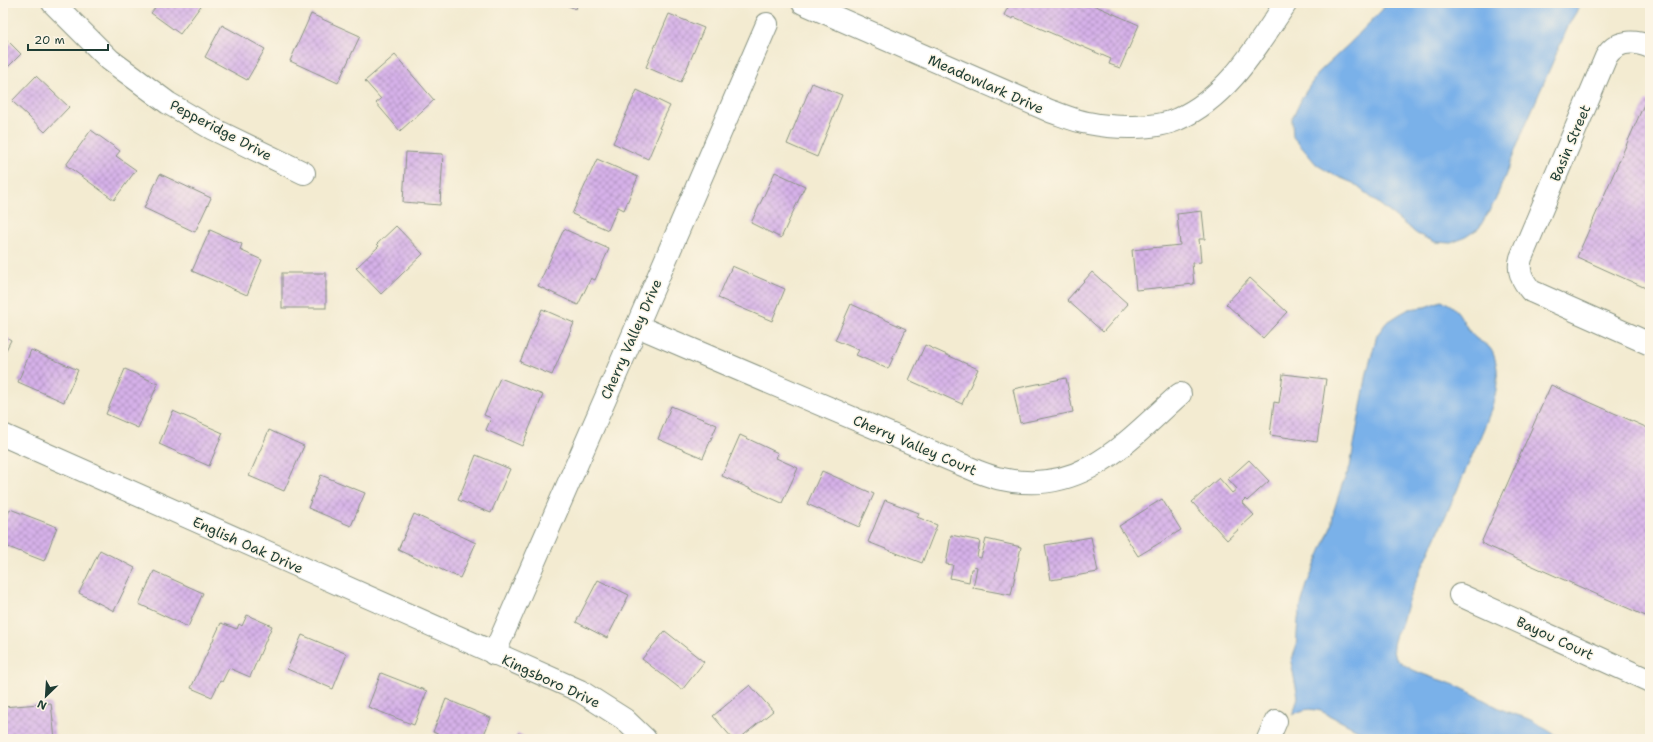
<svg xmlns="http://www.w3.org/2000/svg" width="1653" height="742" font-family="'Shantell Sans',sans-serif">
<style>
.water{fill:#7ab1e9;stroke:#4c778e}
.building{fill:url(#building-cross-hatch)}
.lines{fill:none;stroke-linecap:round;stroke-linejoin:round}
.minor-casing{stroke:#899482;stroke-width:24}
.minor{stroke:#fff;stroke-width:22}
.labels{text-anchor:middle;dominant-baseline:central;stroke-width:3;stroke-linejoin:round;paint-order:stroke}
.street-label{font-size:14px;fill:#1f3d34;stroke:#fcf5e5}
</style>
<defs>
<pattern id="building-cross-hatch" width="8" height="8" patternUnits="userSpaceOnUse"><rect width="8" height="8" fill="#d6b1e9"/><path d="M0 0l8 8M0 8l8-8" fill="none" stroke="#ad91be"/></pattern>
</defs>
<rect width="100%" height="100%" fill="#fcf5e5"/>
<filter id="ink" filterUnits="userSpaceOnUse"><feTurbulence type="fractalNoise" baseFrequency=".025" numOctaves="2"/><feDisplacementMap in="SourceGraphic" scale="8" xChannelSelector="R" yChannelSelector="G"/><feConvolveMatrix kernelMatrix="1 2 1 2 8 2 1 2 1" color-interpolation-filters="sRGB"/></filter>
<filter id="wash" filterUnits="userSpaceOnUse"><feTurbulence type="fractalNoise" baseFrequency=".012" numOctaves="4" result="noise"/><feDisplacementMap in="SourceGraphic" scale="16" xChannelSelector="R" yChannelSelector="G"/><feGaussianBlur stdDeviation="0.9" result="paint"/><feColorMatrix in="noise" values="0 0 0 0 0 0 0 0 0 0 0 0 0 0 0 0 0 1.4 0 .05"/><feComposite in="paint" operator="in"/></filter>
<g filter="url(#wash)">
<rect width="100%" height="100%" fill="#f3ebd1"/>
<g class="water">
<polygon points="1387,3 1582,3 1570,22 1525,126 1495,201 1479,228 1464,238 1451,243 1435,242 1417,234 1353,183 1334,175 1317,165 1293,137 1292,119 1303,96 1319,72 1349,44 1382,10"/>
<path d="M 1441,301 C 1459,306 1460,318 1470,332 C 1481,347 1491,339 1496,363 C 1503,392 1482,432 1471,458 C 1452,504 1430,548 1411,593 C 1407,602 1405,612 1402,622 C 1398,631 1389,646 1395,656 C 1405,672 1441,679 1457,686 C 1473,693 1487,702 1503,710 C 1512,714 1522,716 1531,720 C 1541,726 1552,733 1562,739 L 1375,739 L 1321,711 C 1309,708 1303,709 1293,715 L 1298,697 L 1291,662 L 1296,648 L 1298,619 L 1302,601 L 1308,582 L 1331,527 L 1334,510 L 1342,485 L 1350,467 L 1367,373 L 1377,335 L 1386,323 L 1400,314 L 1409,309 L 1425,307 Z"/>
</g>
<g id="blocks">
<g class="building">
<polygon points="159,3 203,3 180,34 151,13"/>
<polygon points="561,3 578,3 576,9"/>
<polygon points="1010,3 1089,3 1139,25 1120,68 1109,64 1111,59 1014,17 1013,19 1004,15"/>
<polygon points="311,14 360,36 338,83 290,61"/>
<polygon points="669,14 704,28 681,82 646,67"/>
<polygon points="222,25 265,49 247,80 205,57"/>
<polygon points="3,36 21,54 3,72"/>
<polygon points="395,55 434,100 400,131 376,103 381,99 365,81"/>
<polygon points="36,76 69,107 45,132 12,101"/>
<polygon points="812,83 842,95 817,157 787,144"/>
<polygon points="637,90 670,106 659,128 661,129 648,159 613,143"/>
<polygon points="1646,100 1650,101 1650,290 1577,257"/>
<polygon points="91,130 120,151 116,156 136,170 114,200 66,165"/>
<polygon points="406,152 443,154 440,205 403,202"/>
<polygon points="597,159 638,177 624,210 618,207 608,230 572,214"/>
<polygon points="775,172 805,186 781,238 751,223"/>
<polygon points="160,174 211,198 195,232 144,208"/>
<polygon points="1202,211 1205,239 1199,239 1201,262 1192,263 1194,284 1136,290 1132,250 1180,245 1177,214"/>
<polygon points="396,226 423,254 381,294 356,268 379,246 377,244"/>
<polygon points="564,229 609,249 595,280 591,278 578,305 538,286"/>
<polygon points="210,230 242,244 240,250 262,260 247,295 192,271"/>
<polygon points="732,266 785,289 772,321 718,298"/>
<polygon points="1092,272 1128,304 1103,332 1067,300"/>
<rect x="282" y="273" width="44" height="35"/>
<polygon points="1250,278 1287,312 1263,338 1226,304"/>
<polygon points="851,304 906,329 888,369 856,355 859,350 835,340"/>
<polygon points="542,309 574,323 552,375 520,362"/>
<polygon points="3,335 11,340 3,356"/>
<polygon points="925,345 978,369 962,404 909,380"/>
<polygon points="31,350 78,370 64,402 18,382"/>
<polygon points="125,369 158,384 138,428 106,414"/>
<polygon points="1283,374 1326,379 1317,442 1270,435 1274,402 1279,403"/>
<polygon points="500,378 543,395 522,446 486,430 491,418 484,415"/>
<polygon points="1066,378 1073,412 1020,423 1013,389"/>
<polygon points="1551,385 1650,429 1650,618 1481,543"/>
<polygon points="671,406 717,425 703,458 658,439"/>
<polygon points="173,411 223,433 209,466 159,444"/>
<polygon points="269,430 304,446 284,491 249,476"/>
<polygon points="740,435 778,453 776,458 798,468 782,503 722,476"/>
<polygon points="476,455 510,469 491,513 458,500"/>
<polygon points="1249,460 1269,481 1247,501 1245,499 1242,502 1254,515 1227,540 1192,502 1219,478 1232,493 1237,489 1228,479"/>
<polygon points="822,471 874,494 859,527 807,504"/>
<polygon points="321,475 365,493 351,526 308,508"/>
<polygon points="1162,499 1181,530 1138,556 1119,526"/>
<polygon points="885,500 919,513 917,517 937,525 922,563 868,542"/>
<polygon points="10,509 57,527 44,561 3,545 3,527"/>
<polygon points="414,514 476,543 460,578 398,550"/>
<polygon points="951,535 980,541 977,557 981,558 986,539 1021,547 1011,595 973,588 977,567 974,566 973,569 971,569 969,582 950,578 953,565 946,564"/>
<polygon points="1091,537 1098,572 1051,580 1045,545"/>
<polygon points="100,550 135,568 114,611 79,593"/>
<polygon points="154,571 203,593 188,627 139,604"/>
<polygon points="598,580 629,595 607,638 576,622"/>
<polygon points="247,615 272,626 250,677 229,668 222,682 220,681 212,697 191,688 221,623 237,629 239,624 242,626"/>
<polygon points="665,631 704,662 682,690 642,659"/>
<polygon points="302,635 347,654 333,689 287,669"/>
<polygon points="381,673 427,691 414,725 368,707"/>
<polygon points="750,685 773,711 739,739 733,739 713,716"/>
<polygon points="446,699 491,718 482,739 449,739 433,732"/>
<polygon points="51,703 55,739 3,739 3,707"/>
<polygon points="518,733 528,739 515,739"/>
</g>
</g>
</g>
<g filter="url(#ink)">
<use href="#blocks" fill-opacity="0" stroke="#899482" stroke-width="1"/>
<g class="lines">
<defs>
<g id="minor">
<polyline points="53,3 110,60 168,103 211,128 304,173"/>
<path d="M 803,3 L 1050,111 C 1062,115 1075,121 1088,123 C 1112,128 1155,130 1178,119 C 1228,97 1257,46 1286,3"/>
<path d="M 1650,47 C 1634,40 1616,40 1606,57 L 1521,258 C 1517,272 1523,281 1531,291 L 1650,344"/>
<path d="M 637,326 L 979,472 C 987,475 995,478 1002,479 C 1082,497 1127,441 1180,394"/>
<polyline points="3,435 580,691 624,719 645,739"/>
<polyline points="1460,595 1650,681"/>
<polyline points="494,654 637,326 767,24"/>
<polyline points="1268,739 1276,721"/>
</g>
</defs>
<use href="#minor" class="minor-casing"/>
<use href="#minor" class="minor"/>
</g>
</g>
<g class="labels">
<g class="street-label">
<text transform="translate(986 84) rotate(24)">Meadowlark Drive</text>
<text transform="translate(221 130) rotate(28)">Pepperidge Drive</text>
<text transform="translate(1570 143) rotate(-67)">Basin Street</text>
<text transform="translate(631 339) rotate(-66)">Cherry Valley Drive</text>
<text transform="translate(915 445) rotate(23)">Cherry Valley Court</text>
<text transform="translate(248 545) rotate(24)">English Oak Drive</text>
<text transform="translate(1555 638) rotate(25)">Bayou Court</text>
<text transform="translate(551 681) rotate(25)">Kingsboro Drive</text>
</g>
</g>
<rect width="1653" height="742" fill="none" stroke="#fcf5e5" stroke-width="16"/>
<g transform="translate(46 696) rotate(205)" stroke="#fcf5e5" stroke-width="3" paint-order="stroke">
<path d="M0-3L7 15L0 10L-7 15Z" fill="#1f3d34"/>
<text y="-6" font-size="11" font-weight="bold" text-anchor="middle" fill="#1f3d34">N</text>
</g>
<path d="M28 44v6h80v-6" fill="none" stroke="#1f3d34" stroke-width="2"/>
<text x="34" y="44" font-size="12" fill="#1f3d34" stroke="#fcf5e5" stroke-width="3" paint-order="stroke">20 m</text>
</svg>
